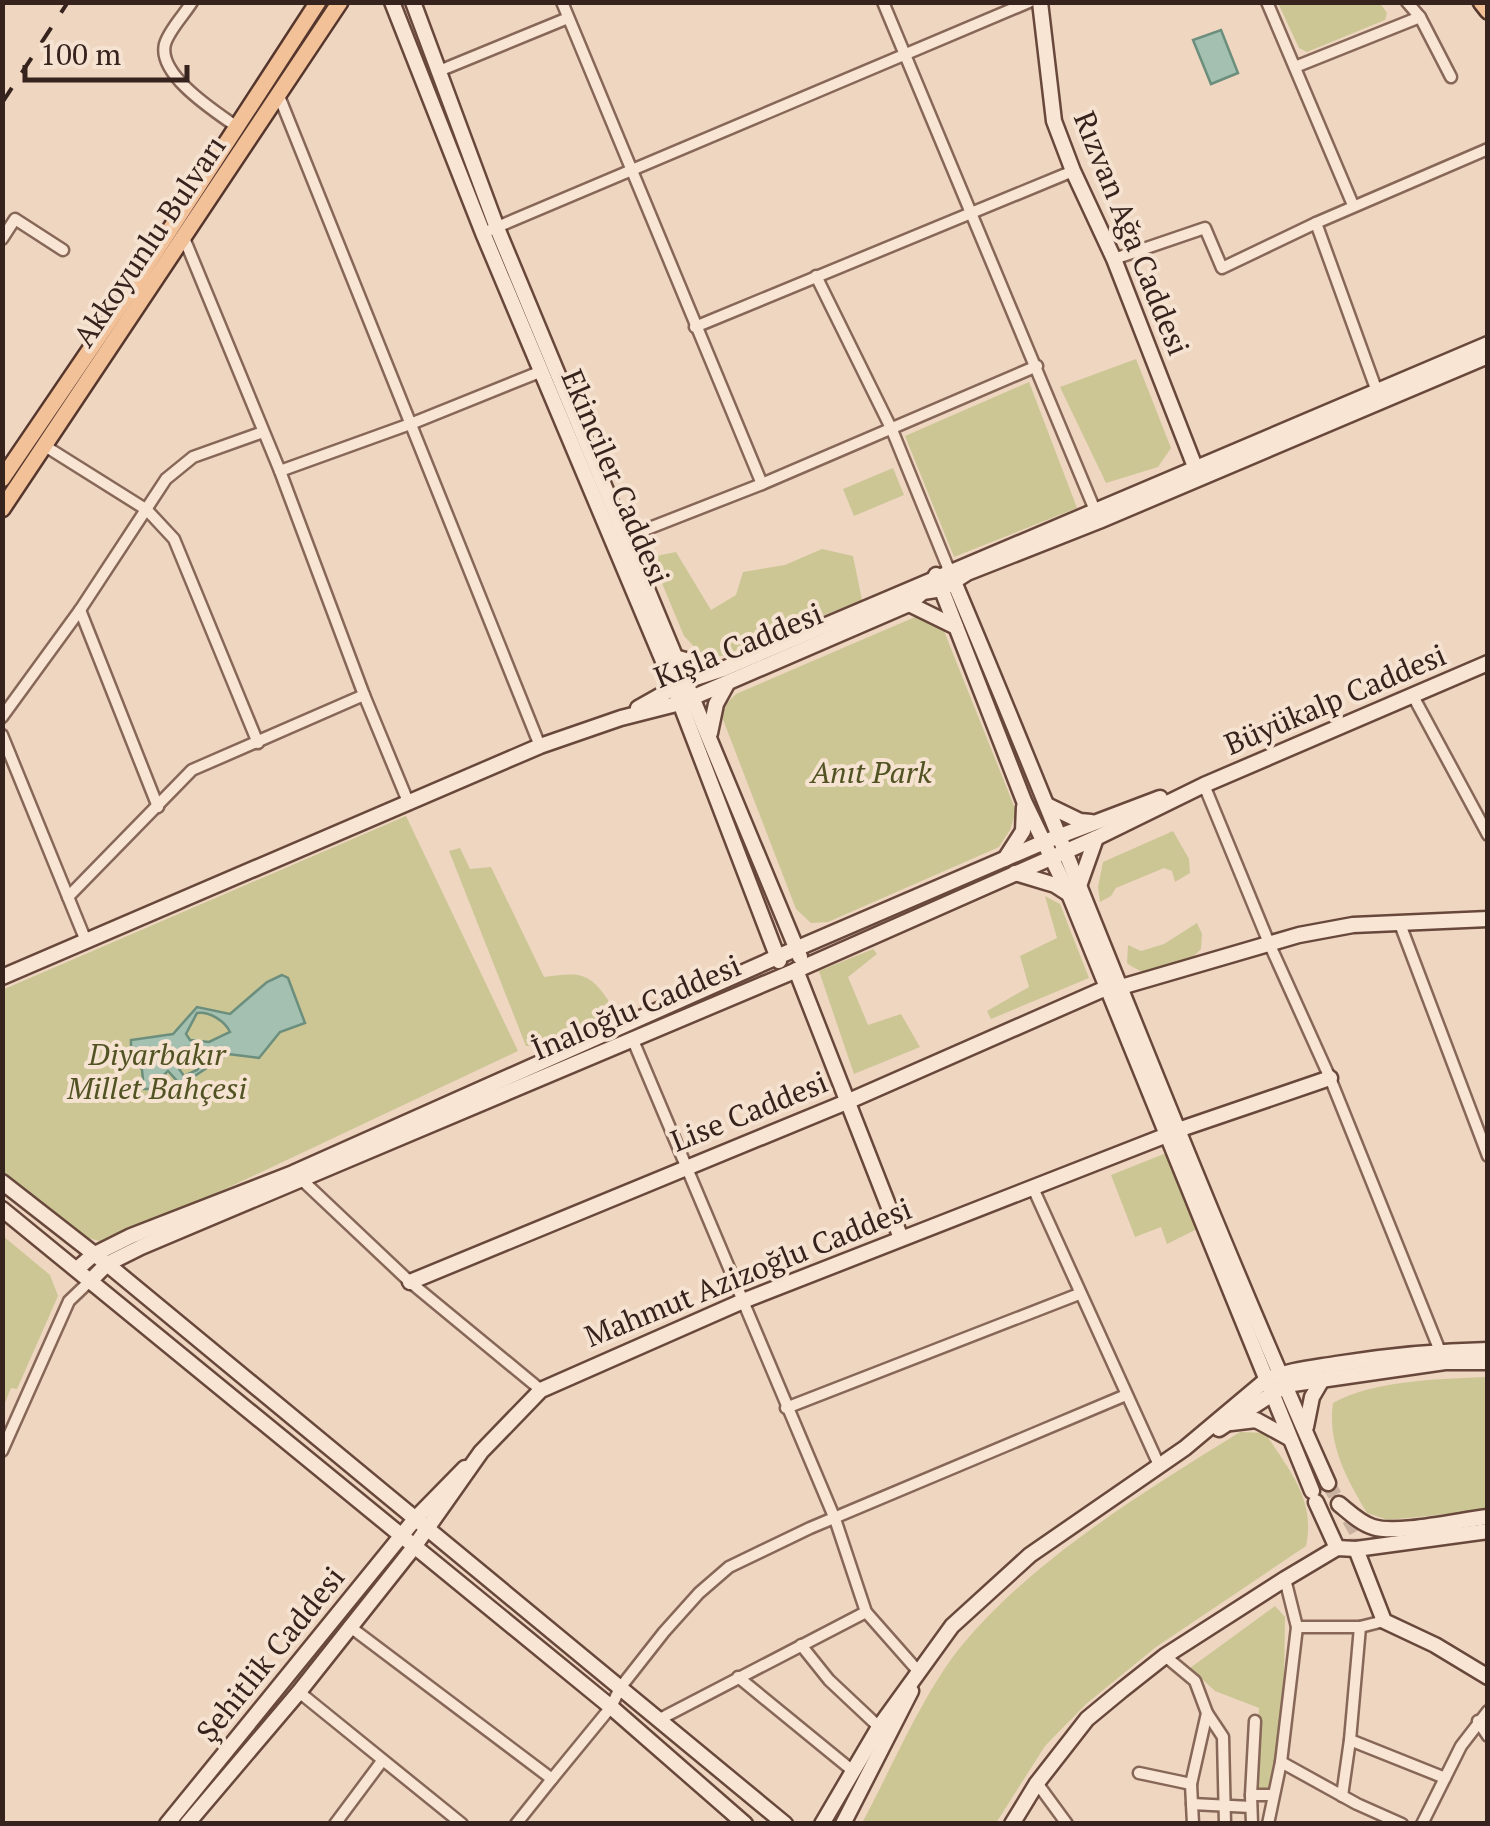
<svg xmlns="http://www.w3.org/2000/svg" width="1490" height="1826" font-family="'PT Serif',serif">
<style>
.green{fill:#ccc695}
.water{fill:#a3c0b1;stroke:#6b8e7d;stroke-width:2.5;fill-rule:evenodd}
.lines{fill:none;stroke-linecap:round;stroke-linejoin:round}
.secondary-tunnel{stroke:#c9b2a0;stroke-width:14;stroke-dasharray:14 7;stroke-linecap:butt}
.street-casing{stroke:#876758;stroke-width:15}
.secondary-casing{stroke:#69483c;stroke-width:19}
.primary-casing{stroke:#55362d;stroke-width:20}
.street{stroke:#f9e5d4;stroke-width:10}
.secondary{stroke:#f9e5d4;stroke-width:14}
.primary{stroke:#f2c198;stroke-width:15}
.rail{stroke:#37231d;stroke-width:4;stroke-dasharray:18 18;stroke-linecap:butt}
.labels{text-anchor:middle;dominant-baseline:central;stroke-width:8;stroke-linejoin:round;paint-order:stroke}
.street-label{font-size:30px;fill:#37231d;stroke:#f5e2d0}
.park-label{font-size:30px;font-style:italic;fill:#525323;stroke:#f5e2d0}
</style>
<rect width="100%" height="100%" fill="#eed6c1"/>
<g class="green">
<polygon points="1278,3 1380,3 1387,13 1385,20 1307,52 1299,48"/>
<polygon points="1136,359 1171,448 1158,467 1106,483 1060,387"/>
<polygon points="1029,382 1077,508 954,557 905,436"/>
<polygon points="893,468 904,495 854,516 843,489"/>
<polygon points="822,549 853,556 862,600 722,656 702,655 684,636 651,557 676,552 711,610 736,595 743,572 785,565"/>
<polygon points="915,617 944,631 1016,811 1010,830 999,847 828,922 811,923 796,909 722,717 727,703 736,694"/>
<polygon points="406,816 518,1051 223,1190 103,1242 85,1237 3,1171 2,990"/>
<polygon points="1173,831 1189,859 1190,873 1175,882 1172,871 1164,868 1116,888 1111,896 1100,902 1098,887 1103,862"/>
<path d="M 460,848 L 470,869 L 491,867 L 544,977 C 577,973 588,970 608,1000 L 608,1015 L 539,1046 L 526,1046 L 449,851 Z"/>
<polygon points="1045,896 1060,904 1089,978 991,1019 987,1011 1029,987 1020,956 1057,938"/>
<path d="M 1197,923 L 1202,934 L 1201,949 C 1181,971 1152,983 1127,963 L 1128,945 L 1141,951 L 1164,944 Z"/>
<polygon points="873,949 877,954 848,977 868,1025 901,1014 920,1047 854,1074 819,971"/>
<polygon points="1169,1152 1197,1229 1167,1244 1161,1227 1135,1237 1111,1175"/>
<polygon points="3,1236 50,1275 58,1296 17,1389 11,1388 3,1408"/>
<path d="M 1487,1377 L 1487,1510 L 1388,1520 L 1367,1513 C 1347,1479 1327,1444 1333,1403 C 1374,1380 1440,1379 1487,1377 Z"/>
<path d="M 1240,1432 L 1265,1433 C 1289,1470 1316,1500 1306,1546 L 1156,1647 L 1086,1704 L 1045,1746 L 996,1823 L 862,1823 C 892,1768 923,1692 963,1644 C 1035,1558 1145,1491 1240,1432 Z"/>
<path d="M 1275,1606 L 1285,1617 C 1284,1676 1285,1734 1269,1791 L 1255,1789 L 1259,1708 L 1215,1691 L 1190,1668 Z"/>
</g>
<g class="water">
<polygon points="1221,30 1238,73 1211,84 1193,40"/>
<path d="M 282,975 L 288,978 L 305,1023 L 280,1032 L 259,1058 L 228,1054 L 184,1083 L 179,1083 L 168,1071 L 149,1089 L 144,1089 L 142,1070 L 131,1048 L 131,1040 L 173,1034 L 197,1007 L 230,1014 L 267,982 ZM 197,1013 C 209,1011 225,1021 230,1032 L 209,1042 L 190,1040 L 186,1034 ZM 184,1047 L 201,1047 L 210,1056 L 197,1070 L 184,1076 L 175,1063 L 177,1054 Z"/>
</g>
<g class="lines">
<polyline class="secondary-tunnel" points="1328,1483 1356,1532 1356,1549"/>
<defs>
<g id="street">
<path d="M 192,2 C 184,15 169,30 165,44 C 157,75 216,112 237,127"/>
<polyline points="562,2 762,484"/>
<polyline points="883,2 1097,515"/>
<polyline points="1267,2 1353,205"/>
<polyline points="1407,2 1420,17"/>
<polyline points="1295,67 1420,17 1451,77"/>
<polyline points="439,71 568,18"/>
<polyline points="279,96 540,746"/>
<polyline points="483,233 1029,2"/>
<polyline points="184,238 280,471 364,695 409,804"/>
<polyline points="2,239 15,219 63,250"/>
<polyline points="1114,259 1205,228 1222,268 1316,223"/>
<polyline points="816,276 892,430 949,570"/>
<polyline points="695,327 1073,171"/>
<polyline points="1379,397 1316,223 1488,149"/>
<polyline points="45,446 147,510 174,539 258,743"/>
<polyline points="280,471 413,423 542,371"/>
<polyline points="624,538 762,484 1037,366"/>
<polyline points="80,610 158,807"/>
<polyline points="1413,696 1488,835"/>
<polyline points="2,717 80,610 166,479 193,457 263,432"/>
<polyline points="2,735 86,941"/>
<polyline points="1204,785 1269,943 1330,1078 1442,1356"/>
<polyline points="68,897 192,770 364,695"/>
<polyline points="1400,924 1488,1156"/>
<polyline points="632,1038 835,1519 866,1612 918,1671"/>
<polyline points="302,1180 410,1282 541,1390"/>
<polyline points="1033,1188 1159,1465"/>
<polyline points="786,1408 1079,1294"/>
<polyline points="2,1451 69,1301 91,1280"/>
<polyline points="1384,1621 1360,1627 1350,1740 1445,1778"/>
<polyline points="349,1626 552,1779 611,1707 620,1688 664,1632 699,1593 729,1567 810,1528 1126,1395"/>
<polyline points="1297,1627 1360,1627"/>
<polyline points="801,1645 829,1680 879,1727"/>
<polyline points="1165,1656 1195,1681 1207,1713 1191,1784 1193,1824"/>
<polyline points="738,1677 853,1771"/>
<polyline points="299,1692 462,1824"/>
<polyline points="1207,1713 1223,1737 1225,1824"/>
<polyline points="660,1719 866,1612"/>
<polyline points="1478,1721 1488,1736"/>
<polyline points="1281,1762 1357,1804 1402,1824"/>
<polyline points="1139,1773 1191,1784"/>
<polyline points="1037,1783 1067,1824"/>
<polyline points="1251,1795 1255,1721"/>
<polyline points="1342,1796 1350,1740"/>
<polyline points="1192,1804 1251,1807"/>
<polyline points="335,1824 382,1761"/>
<polyline points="516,1824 552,1779"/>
<polyline points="1252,1824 1251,1795 1272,1795"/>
<polyline points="1268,1824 1281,1762 1297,1627 1285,1579"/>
<polyline points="1422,1824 1461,1746 1488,1711"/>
</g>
<g id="secondary">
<polyline points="392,2 483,233 674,687 779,961"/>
<polyline points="413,2 497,228 800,957"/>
<polyline points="1040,2 1054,121 1073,171 1114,259 1199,477"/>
<path d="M 949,570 C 1078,873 1193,1182 1328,1483"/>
<polyline points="936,575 1024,801 1069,894 1312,1491"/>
<polyline points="909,604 956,627"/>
<polyline points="674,657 717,668"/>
<polyline points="638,708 686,681 723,669 1488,344"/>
<polyline points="710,733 716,704 727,684"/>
<polyline points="1049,806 1080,821 1091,822"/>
<polyline points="1005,859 1023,831 1024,807"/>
<polyline points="1015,873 1055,885 1069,894"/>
<polyline points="1079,886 1096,838"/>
<polyline points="796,970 901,1238"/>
<polyline points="2,977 540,746 621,718 680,703 909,604 923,592 942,589 967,573 1099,521 1488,356"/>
<polyline points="1121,987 1299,935 1353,925 1488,919"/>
<polyline points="1178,1130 1330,1078"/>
<polyline points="2,1182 107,1264 785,1824"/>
<polyline points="2,1209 611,1707 745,1824"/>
<polyline points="77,1269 93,1255 131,1236 293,1173 777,957 1044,842 1160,798"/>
<polyline points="91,1280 107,1264 141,1247 804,967 1096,838 1204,785 1488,663"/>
<polyline points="410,1282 849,1101 1106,988"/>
<polyline points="1231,1423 1256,1420 1289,1438"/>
<polyline points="1306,1427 1312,1397 1322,1380"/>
<polyline points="1219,1429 1286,1385 1445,1362 1488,1362"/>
<polyline points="1316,1502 1337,1548"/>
<path d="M 1339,1504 C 1349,1512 1360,1523 1373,1527 C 1397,1535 1460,1520 1488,1517"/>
<polyline points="1356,1549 1384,1621 1435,1645 1488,1677"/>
<polyline points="167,1824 415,1519 465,1468"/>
<polyline points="187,1824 299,1692 414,1547 481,1452 541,1390 743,1301 1167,1135"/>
<path d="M 822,1824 L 879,1727 L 952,1626 L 1030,1555 L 1185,1448 L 1266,1380 C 1288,1370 1312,1368 1336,1364 C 1386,1356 1436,1351 1488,1350"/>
<polyline points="843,1824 911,1691"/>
<polyline points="1012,1824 1037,1783 1087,1719 1122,1690 1165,1656 1285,1579 1337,1548 1356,1549 1488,1531"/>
</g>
<g id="primary">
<polyline points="1481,2 1488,11"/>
<polyline points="2,479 134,285 318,2"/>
<polyline points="2,509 340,2"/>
</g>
</defs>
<use href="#street" class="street-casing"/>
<use href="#secondary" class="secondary-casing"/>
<use href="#primary" class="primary-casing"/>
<use href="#street" class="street"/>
<use href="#secondary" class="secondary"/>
<use href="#primary" class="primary"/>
<polyline class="rail" points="2,103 68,2"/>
</g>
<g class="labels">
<g class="street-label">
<text transform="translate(1132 233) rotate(68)">Rızvan Ağa Caddesi</text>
<text transform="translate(149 241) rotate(-56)">Akkoyunlu Bulvarı</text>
<text transform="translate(616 477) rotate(67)">Ekinciler Caddesi</text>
<text transform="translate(738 645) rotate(-22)">Kışla Caddesi</text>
<text transform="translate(1335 699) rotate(-23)">Büyükalp Caddesi</text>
<text transform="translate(636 1007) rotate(-23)">İnaloğlu Caddesi</text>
<text transform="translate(749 1111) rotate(-22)">Lise Caddesi</text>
<text transform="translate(748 1272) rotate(-22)">Mahmut Azizoğlu Caddesi</text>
<text transform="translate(270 1654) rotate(-51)">Şehitlik Caddesi</text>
</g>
<g class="park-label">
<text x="871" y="772">Anıt Park</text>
<text x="157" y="1054">Diyarbakır<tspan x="157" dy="34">Millet Bahçesi</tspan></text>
</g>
</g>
<rect width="1490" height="1826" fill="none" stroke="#37231d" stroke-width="10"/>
<path d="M25 65v15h162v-15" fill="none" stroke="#37231d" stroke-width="5"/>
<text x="40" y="65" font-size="30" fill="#37231d" stroke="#f5e2d0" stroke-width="8" paint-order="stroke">100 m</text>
</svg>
